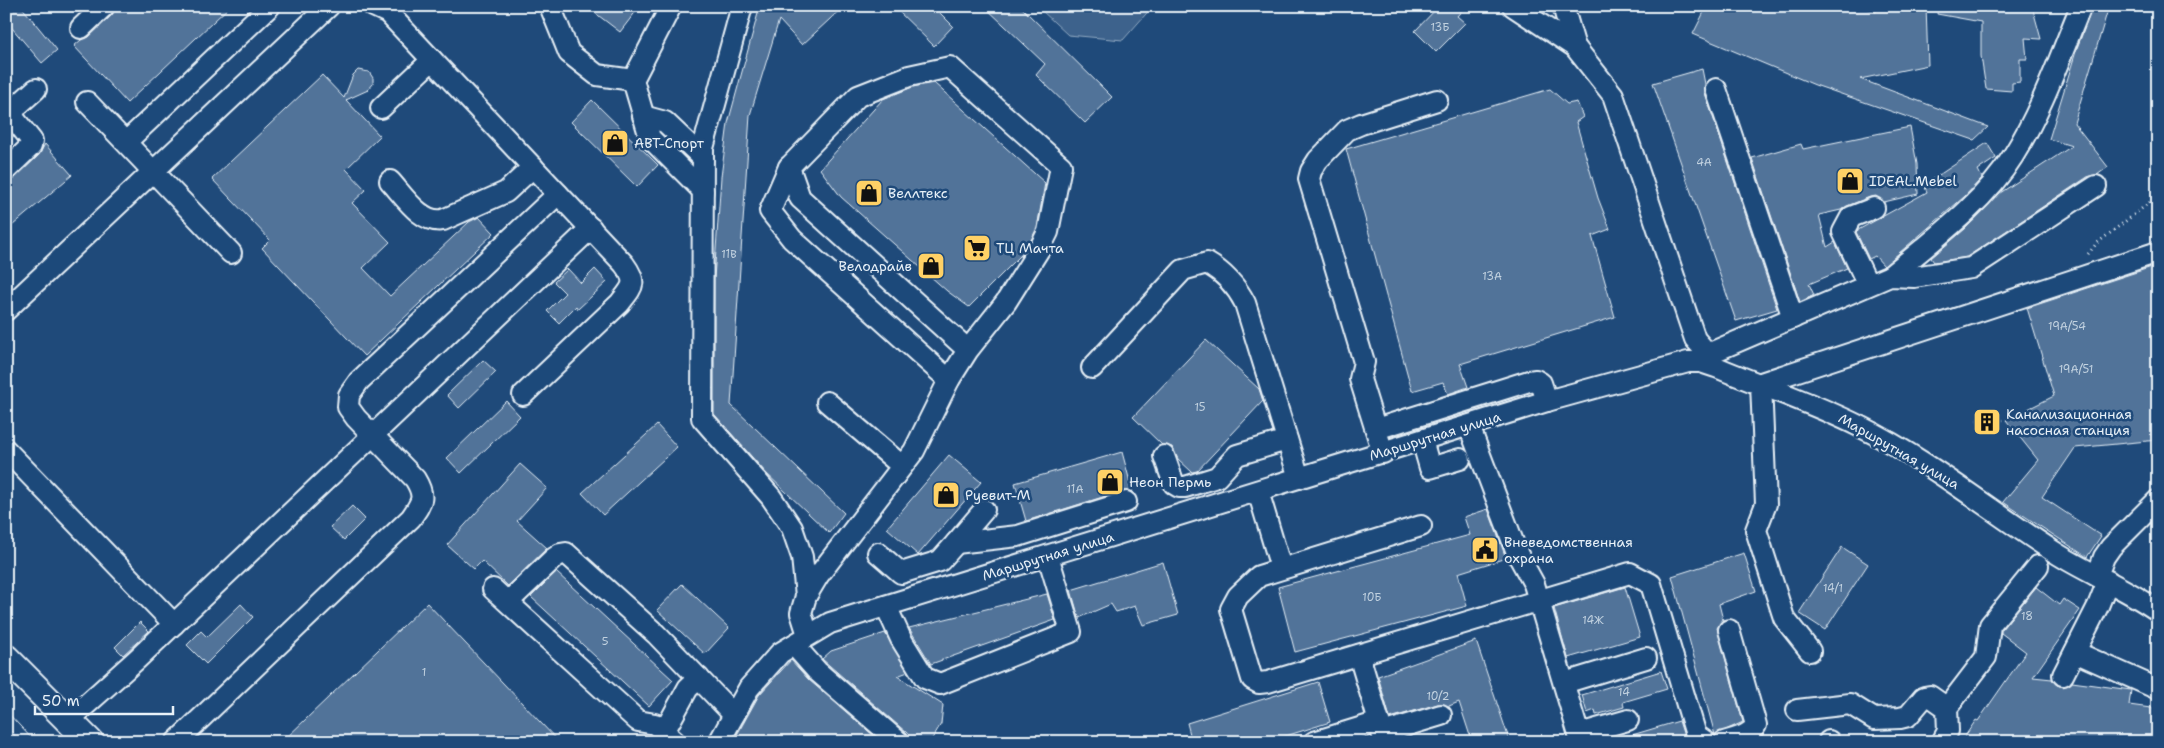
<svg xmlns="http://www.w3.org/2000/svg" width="2164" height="748" font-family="'Shantell Sans',sans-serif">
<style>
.green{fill:#3c628c;stroke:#92aac2}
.building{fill:#517399;stroke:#e8f1f8}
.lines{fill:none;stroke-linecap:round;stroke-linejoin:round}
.minor-casing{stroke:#e8f1f8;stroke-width:24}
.major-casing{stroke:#e8f1f8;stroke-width:30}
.path{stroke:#e8f1f8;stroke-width:3;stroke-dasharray:1 4;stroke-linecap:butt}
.minor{stroke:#1f4a7a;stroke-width:20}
.major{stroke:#1f4a7a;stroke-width:26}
.tram{stroke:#e8f1f8;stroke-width:1}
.labels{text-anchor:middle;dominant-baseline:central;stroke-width:5;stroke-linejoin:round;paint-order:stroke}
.number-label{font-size:11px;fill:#c2d2e0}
.poi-label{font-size:14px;fill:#e8f1f8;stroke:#1f4a7a;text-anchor:start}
.street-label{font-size:14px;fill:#e8f1f8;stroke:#1f4a7a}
</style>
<rect width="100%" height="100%" fill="#1f4a7a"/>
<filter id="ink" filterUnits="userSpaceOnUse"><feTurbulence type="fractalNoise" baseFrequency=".02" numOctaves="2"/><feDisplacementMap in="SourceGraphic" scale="10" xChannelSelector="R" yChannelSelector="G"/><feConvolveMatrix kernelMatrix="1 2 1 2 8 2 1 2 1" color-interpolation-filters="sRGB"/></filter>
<g filter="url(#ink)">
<polygon class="green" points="1041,6 1153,6 1123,40 1068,35 1041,10"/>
<g class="building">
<polygon points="6,6 21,6 57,50 42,63 6,21"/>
<polygon points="117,6 230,6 127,103 74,46 81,40 89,37 112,15"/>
<polygon points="586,6 640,6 620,32"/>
<polygon points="760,6 844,6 802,45 779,20 750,115 731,405 844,513 829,533 766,473 714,414 714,279 721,177 728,123"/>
<polygon points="893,6 933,6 953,26 934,46"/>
<polygon points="984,6 1020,6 1112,97 1085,123 1036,75 1045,64"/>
<polygon points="1439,6 1466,6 1457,16 1465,23 1436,52 1415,31"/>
<polygon points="1707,6 1861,6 1876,12 1877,6 1926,6 1928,65 1860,79 1988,127 1974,140 1815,85 1693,34"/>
<polygon points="1938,6 2032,6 2041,39 2025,38 2027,59 2020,59 2020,82 2012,83 2012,91 1986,89 1981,56 1981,22 1937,14"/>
<polygon points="2093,6 2109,6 2074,123 2108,167 2097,175 2089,176 1967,257 1934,262 1931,258 1965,229 2000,193 2072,146 2049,139 2077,48"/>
<polygon points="1702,69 1705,84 1705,93 1777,309 1736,321 1653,83"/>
<polygon points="358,70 369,72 373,78 373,84 368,90 346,100 380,136 346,169 366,190 352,203 390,242 363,268 390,296 469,222 479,217 494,233 364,356 262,248 270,240 212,179 322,75 344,98 353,75"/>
<polygon points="934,83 1045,183 1037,228 1030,242 1023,253 969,307 947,291 841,197 820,169 883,99 912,87"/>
<polygon points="1550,89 1567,104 1577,102 1583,117 1576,122 1598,198 1610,229 1592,236 1615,317 1460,364 1468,387 1448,394 1443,382 1412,391 1346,149"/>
<polygon points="592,100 658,165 637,187 571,122"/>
<polygon points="1910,127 1917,164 1918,194 1884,202 1876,196 1870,197 1847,206 1841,210 1819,215 1827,247 1835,242 1847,268 1809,284 1814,295 1800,302 1752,158 1801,144 1803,149"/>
<polygon points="1987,143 1996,158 1978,170 1982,178 1964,197 1884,266 1875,256 1869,259 1856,232 1858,230 1927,192 1924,185"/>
<polygon points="45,144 72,175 6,231 6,182 14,179 39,155"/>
<polygon points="2158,265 2158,440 2075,448 2042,497 2101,536 2087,557 2003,502 2038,460 2006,420 2054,396 2027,308"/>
<polygon points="568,269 581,283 595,269 607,282 578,309 576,306 559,323 547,311 565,293 554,282"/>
<polygon points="1206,340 1259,389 1263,401 1197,471 1192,472 1178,459 1172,447 1162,445 1133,417"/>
<polygon points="483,360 496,372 459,408 447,395"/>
<polygon points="506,401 520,416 461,473 447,458"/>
<polygon points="1990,410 2003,420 1994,430 1987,432 1980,429 1977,420 1980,413"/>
<polygon points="657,425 677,447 603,515 582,493"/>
<polygon points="1122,452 1133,493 1122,491 1026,521 1015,483"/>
<polygon points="949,455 981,482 918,555 887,528"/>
<polygon points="520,464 547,488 517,521 547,548 508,586 482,561 474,569 447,545"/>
<polygon points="352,506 365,519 344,540 330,527"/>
<polygon points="1488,509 1506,558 1458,573 1467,606 1295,652 1278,587 1470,535 1464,517"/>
<polygon points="1842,547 1868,564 1825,630 1799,613"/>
<polygon points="1744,553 1756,591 1719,604 1723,620 1717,628 1743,722 1715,735 1672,576"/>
<polygon points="1163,562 1178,615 1143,625 1135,606 1116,612 1111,604 1079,618 1071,590"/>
<polygon points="556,572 673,680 649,706 531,597"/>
<polygon points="682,584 729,628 705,654 657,610"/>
<polygon points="1625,587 1640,637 1568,658 1554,608"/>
<polygon points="2036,587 2059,605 2063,599 2080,610 2033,677 2052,679 2057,685 2063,687 2072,682 2131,690 2129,705 2158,709 2158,742 1961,742 1976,720 1978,721 2026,652 2001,633 2001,630"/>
<polygon points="1047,594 1055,620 931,664 909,628"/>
<polygon points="427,603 559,742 282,742"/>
<polygon points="241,604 253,617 206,664 187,645 201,631 207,637"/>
<polygon points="140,622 149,631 123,655 115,647"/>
<polygon points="885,633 908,672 897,676 943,705 941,724 930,742 911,742 907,733 822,659 831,651"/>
<polygon points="1476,641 1510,742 1472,742 1459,702 1449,706 1438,704 1390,718 1378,676"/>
<polygon points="791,660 809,680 881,742 733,742 759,695"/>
<polygon points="1661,671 1667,689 1623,702 1624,707 1596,715 1595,710 1587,713 1582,695"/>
<polygon points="1318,682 1330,722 1267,742 1192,742 1187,723"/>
<polygon points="1679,721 1686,742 1623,742 1622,738"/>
</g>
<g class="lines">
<defs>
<g id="minor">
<path d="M 373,6 L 388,13 L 624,264 C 638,283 633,286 620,303 L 523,395"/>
<polyline points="550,6 569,53 597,75 633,80 650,138 703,191"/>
<polyline points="742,6 703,148 702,418 771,497 792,528 802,557 806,596 801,613 808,635"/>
<polyline points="1513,6 1575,47 1613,95 1695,339 1708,354 1890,276 1914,277 1971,268 2096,186"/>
<polyline points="1563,6 1575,47"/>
<polyline points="81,28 104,6"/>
<polyline points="633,80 671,6"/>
<polyline points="1716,89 1793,318"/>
<polyline points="87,102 231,253"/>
<polyline points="381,108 432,60"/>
<polyline points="643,116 665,122 703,158"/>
<polyline points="126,142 270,6"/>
<polyline points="789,167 770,211 792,239 949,380"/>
<polyline points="6,170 31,146 32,141 12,116 17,106 36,89"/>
<path d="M 390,181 C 404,196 421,224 443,220 L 506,192 L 533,167"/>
<path d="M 1890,276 C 1932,241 1984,203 2013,156 C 2042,110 2060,56 2081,6"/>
<polyline points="1868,285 1843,232 1851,217 1874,208"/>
<polyline points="6,310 329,6"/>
<path d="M 1092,368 L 1183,270 L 1207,263 C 1223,272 1237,287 1245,303 L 1299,478"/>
<polyline points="827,402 902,466"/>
<polyline points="1469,426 1518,555 1534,584 1581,742"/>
<polyline points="1376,429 1529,381 1536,380 1541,383 1547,401"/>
<polyline points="1422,440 1430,468 1460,459"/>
<polyline points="6,450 174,624"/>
<polyline points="1383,453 1360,379 1364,362 1309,179 1311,171 1318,160 1347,130 1361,124 1437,100"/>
<polyline points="1164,456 1174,484 1179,487 1185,487 1217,477 1237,455 1287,440"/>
<polyline points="1258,491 1281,568"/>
<polyline points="984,510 956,543 1018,536 1126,502"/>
<polyline points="1421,526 1259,576 1238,596 1231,609 1252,679 1259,683 1268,682 1630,573 1651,584 1696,735 1706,742"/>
<polyline points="878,553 901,573 940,561 956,543"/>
<polyline points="2097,576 2104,557 2111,547 2158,500"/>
<polyline points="493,589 638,721 655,724 675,742"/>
<polyline points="806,596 818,576 914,451 949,380 968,350 1006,302 1040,248 1048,232 1061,166 950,67 909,76 858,96 789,167 800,198 968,350"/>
<polyline points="508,602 553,559 560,554 566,553 656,634 734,715"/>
<polyline points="886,606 901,639 925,678 940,684 1071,632 1048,556"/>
<polyline points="794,645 817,671 899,742"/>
<polyline points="1810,651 1784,618 1756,530 1766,504 1761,383 2158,252"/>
<polyline points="2075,652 2158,689"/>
<polyline points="1359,655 1385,742"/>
<polyline points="2063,675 2098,606 2108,581"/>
<polyline points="1564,683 1646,658"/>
<polyline points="1797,710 1850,704 1874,719 1900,718 1908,716 1924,697 1930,696 1947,708"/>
<polyline points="69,720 136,660 591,228"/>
<polyline points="664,732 688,688 699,678"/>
<polyline points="1382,733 1441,715"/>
<polyline points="1579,734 1628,720"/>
<path d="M 176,742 L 411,518 C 422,502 426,497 415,479 L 356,418 L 348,407 L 349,395 L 359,381 L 558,194"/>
<path d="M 719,742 L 749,688 L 780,653 L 830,623 L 1547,401 L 1688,362 L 1701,362 L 1716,367 C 1764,387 1813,403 1859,426 C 1930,461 1990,511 2056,553 C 2089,574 2126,588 2158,611"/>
<polyline points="1314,742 1379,722"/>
<path d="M 1724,742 C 1736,738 1750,736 1756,725 L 1729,630"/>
<polyline points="1829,742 1829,741"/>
<polyline points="1942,742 1948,731 1947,708 1986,657 1990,625 2038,566"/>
</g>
<polyline id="major" points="6,658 90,742"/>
</defs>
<use href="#minor" class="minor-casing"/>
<use href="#major" class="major-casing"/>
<polyline class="path" points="2088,254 2096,244 2158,196"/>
<use href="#minor" class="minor"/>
<use href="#major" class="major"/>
<g class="tram">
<polyline points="6,711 35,742"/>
<polyline points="6,726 21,742"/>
</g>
</g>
</g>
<defs>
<symbol id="shop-square" viewBox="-11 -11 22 22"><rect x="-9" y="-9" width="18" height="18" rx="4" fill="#ffd166" stroke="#1f4a7a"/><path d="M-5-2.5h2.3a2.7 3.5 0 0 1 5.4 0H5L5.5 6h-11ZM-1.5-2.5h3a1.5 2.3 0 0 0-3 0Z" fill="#111"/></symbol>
<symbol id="supermarket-square" viewBox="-11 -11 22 22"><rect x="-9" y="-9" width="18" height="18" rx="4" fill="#ffd166" stroke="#1f4a7a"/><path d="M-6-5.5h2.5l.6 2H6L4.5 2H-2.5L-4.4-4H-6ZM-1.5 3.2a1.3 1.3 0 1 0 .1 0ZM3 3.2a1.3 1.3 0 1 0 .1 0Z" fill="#111"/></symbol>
<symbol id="building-square" viewBox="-11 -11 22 22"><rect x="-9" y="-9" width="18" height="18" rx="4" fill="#ffd166" stroke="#1f4a7a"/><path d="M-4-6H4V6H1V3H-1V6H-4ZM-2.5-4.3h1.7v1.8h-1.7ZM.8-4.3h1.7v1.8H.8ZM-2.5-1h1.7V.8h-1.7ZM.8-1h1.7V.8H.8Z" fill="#111"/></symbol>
<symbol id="civic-square" viewBox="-11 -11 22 22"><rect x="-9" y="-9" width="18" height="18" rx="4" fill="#ffd166" stroke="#1f4a7a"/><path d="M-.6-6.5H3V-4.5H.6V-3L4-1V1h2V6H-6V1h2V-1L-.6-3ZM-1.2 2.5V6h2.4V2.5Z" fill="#111"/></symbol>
</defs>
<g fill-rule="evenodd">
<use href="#shop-square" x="599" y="127" width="32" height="32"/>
<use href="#shop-square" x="1834" y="165" width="32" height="32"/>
<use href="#shop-square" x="853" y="177" width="32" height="32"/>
<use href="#supermarket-square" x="961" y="232" width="32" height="32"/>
<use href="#shop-square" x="915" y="250" width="32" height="32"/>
<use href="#building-square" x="1971" y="406" width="32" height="32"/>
<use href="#shop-square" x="1094" y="466" width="32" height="32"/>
<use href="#shop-square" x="930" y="479" width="32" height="32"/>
<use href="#civic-square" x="1469" y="534" width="32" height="32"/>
</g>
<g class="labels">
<g class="number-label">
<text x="1440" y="27">13Б</text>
<text x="1704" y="162">4А</text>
<text x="729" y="254">11В</text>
<text x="1492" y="276">13А</text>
<text x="2067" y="326">19А/54</text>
<text x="2076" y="369">19А/51</text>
<text x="1200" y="407">15</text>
<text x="1075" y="489">11А</text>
<text x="1833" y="588">14/1</text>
<text x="1372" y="597">10Б</text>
<text x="2027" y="616">18</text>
<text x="1593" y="620">14Ж</text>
<text x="605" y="641">5</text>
<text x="424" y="672">1</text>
<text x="1624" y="692">14</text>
<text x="1438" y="696">10/2</text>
</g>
<g class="poi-label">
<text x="634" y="143">АВТ-Спорт</text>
<text x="1869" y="181">IDEAL.Mebel</text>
<text x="888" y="193">Веллтекс</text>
<text x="996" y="248">ТЦ Мачта</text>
<text x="912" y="266" text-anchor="end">Велодрайв</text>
<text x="2006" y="414">Канализационная<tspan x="2006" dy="16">насосная станция</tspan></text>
<text x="1129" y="482">Неон Пермь</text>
<text x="965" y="495">Руевит-М</text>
<text x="1504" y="542">Вневедомственная<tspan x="1504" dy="16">охрана</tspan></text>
</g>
<g class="street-label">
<text transform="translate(1435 436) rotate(-17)">Маршрутная улица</text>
<text transform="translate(1899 451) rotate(30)">Маршрутная улица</text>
<text transform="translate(1048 556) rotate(-17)">Маршрутная улица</text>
</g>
</g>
<rect width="2164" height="748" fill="none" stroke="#1f4a7a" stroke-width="25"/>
<rect x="12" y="12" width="2139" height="723" fill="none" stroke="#e8f1f8" stroke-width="2" filter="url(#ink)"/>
<path d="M35 706v8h138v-8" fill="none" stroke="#e8f1f8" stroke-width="2.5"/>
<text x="42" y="706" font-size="15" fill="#e8f1f8" stroke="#1f4a7a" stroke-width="4" paint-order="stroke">50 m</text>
</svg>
